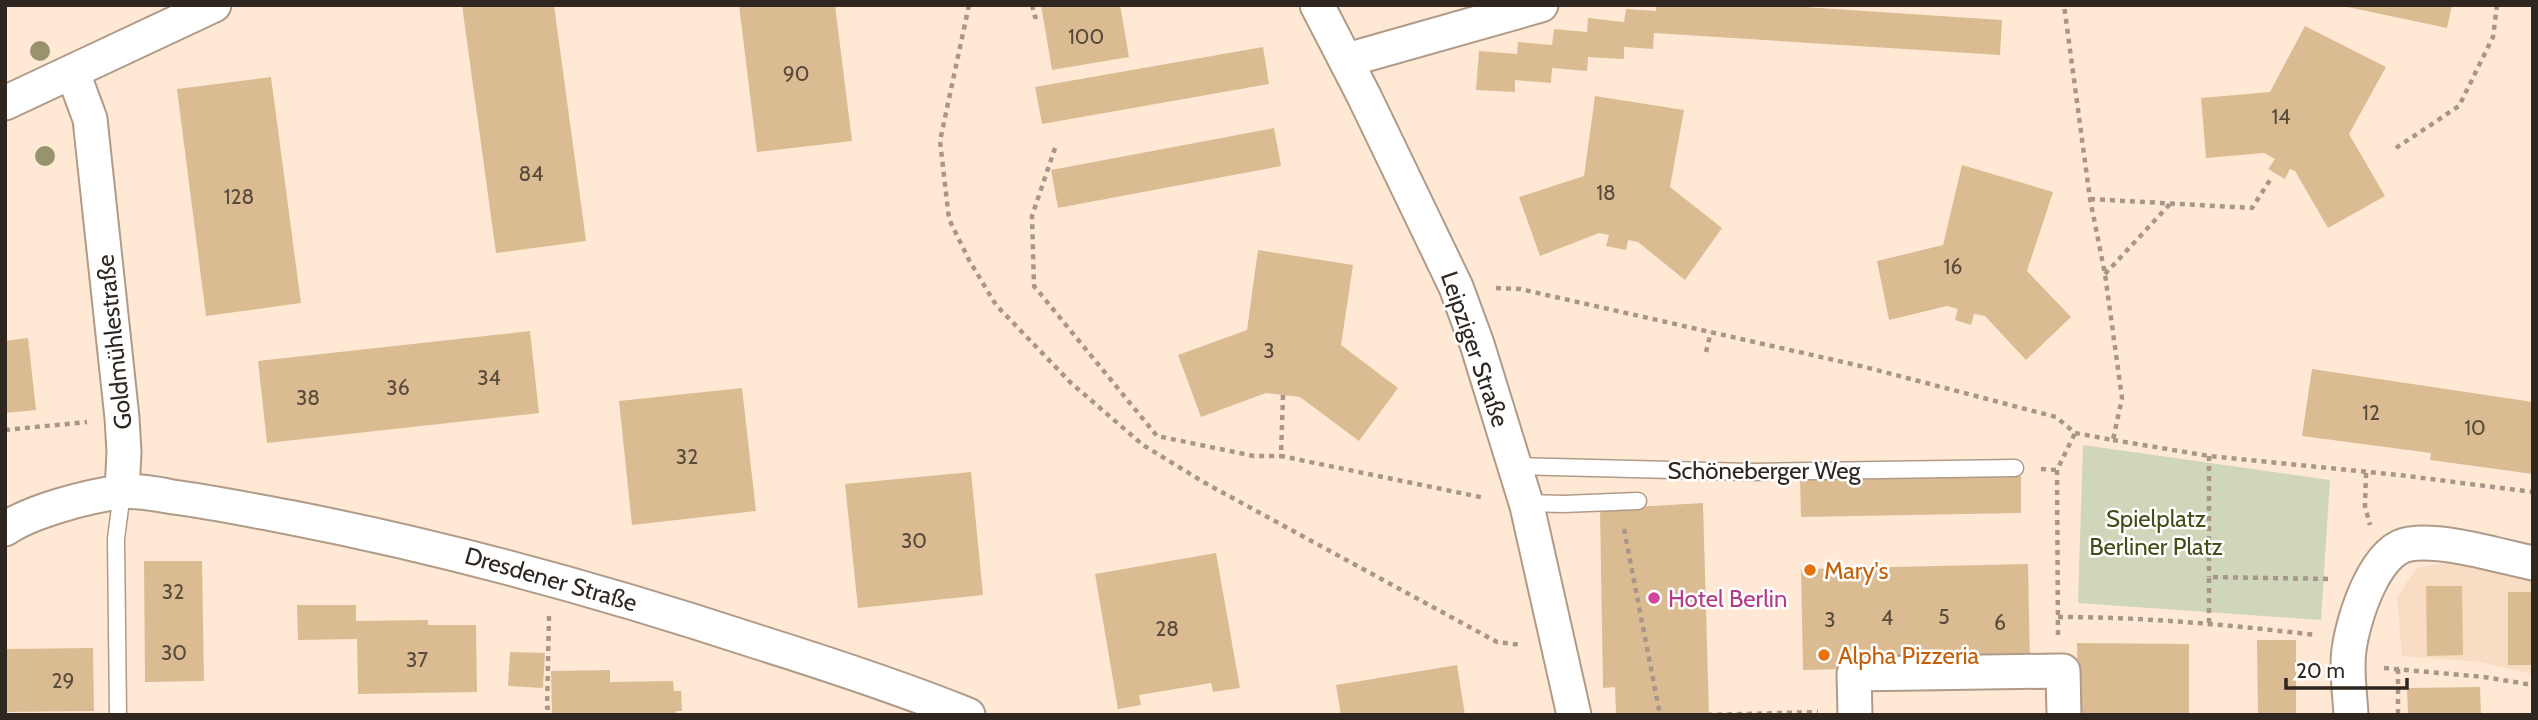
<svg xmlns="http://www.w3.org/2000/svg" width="2538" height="720" font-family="Cabin,sans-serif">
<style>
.built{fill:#f8dcc3}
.green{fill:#cfd6b9}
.building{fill:#dbbb92}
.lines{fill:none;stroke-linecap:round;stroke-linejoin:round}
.lane-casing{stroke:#af9b88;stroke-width:19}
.street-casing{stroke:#af9b88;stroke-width:37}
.path{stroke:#a89789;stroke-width:4.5;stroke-dasharray:5 5;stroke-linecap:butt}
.lane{stroke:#fff;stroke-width:16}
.street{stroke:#fff;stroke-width:33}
.tree{fill:#98936d}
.food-dot{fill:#e8710a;stroke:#fff;stroke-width:2.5}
.hotel-dot{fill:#d1479c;stroke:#fff;stroke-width:2.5}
.labels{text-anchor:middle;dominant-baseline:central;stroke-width:5;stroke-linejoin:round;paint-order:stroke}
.number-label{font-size:21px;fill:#594b3c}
.street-label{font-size:24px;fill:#2e261f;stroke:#fff}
.park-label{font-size:24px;fill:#444d18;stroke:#fff}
.food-label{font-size:24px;fill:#c56008;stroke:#fff;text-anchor:start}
.hotel-label{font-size:24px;fill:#b23c85;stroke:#fff;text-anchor:start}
</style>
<rect width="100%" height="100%" fill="#ffe9d5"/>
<polygon class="built" points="2457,560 2533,576 2533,674 2480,662 2402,656 2397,598 2416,568"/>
<polygon class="green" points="2083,445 2330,480 2321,620 2078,603"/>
<g class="building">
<polygon points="462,5 554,5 586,241 496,253"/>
<polygon points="739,5 835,5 852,141 757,152"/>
<polygon points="1041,5 1120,5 1129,57 1052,70"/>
<polygon points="1656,5 1775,5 2002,20 2000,55 1654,33 1653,49 1624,47 1624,59 1588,57 1587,71 1552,68 1551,83 1515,80 1515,92 1476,90 1479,51 1517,54 1518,42 1552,45 1554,29 1587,32 1588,18 1624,22 1626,9 1656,11"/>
<polygon points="2338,5 2452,5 2447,28"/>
<polygon points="2305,26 2386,67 2349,134 2385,196 2328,228 2295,171 2290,169 2285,179 2268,169 2275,159 2264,153 2206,158 2201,98 2270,92"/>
<polygon points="1263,47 1269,84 1042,124 1035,87"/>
<polygon points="271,77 301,303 206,316 177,89"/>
<polygon points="1595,96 1684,110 1670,187 1722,228 1685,280 1638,242 1628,240 1626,250 1606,246 1609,235 1599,233 1540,256 1519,197 1584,176"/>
<polygon points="1274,128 1281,166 1058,208 1051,170"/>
<polygon points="1962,165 2053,192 2027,271 2071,317 2026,360 1985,316 1974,314 1971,325 1955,320 1958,309 1947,306 1889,320 1877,261 1943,245"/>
<polygon points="1258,250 1353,265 1341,345 1398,388 1359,441 1300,397 1266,393 1201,417 1178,355 1247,330"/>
<polygon points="530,331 539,413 267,443 258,361"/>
<polygon points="28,338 36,410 5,413 5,341"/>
<polygon points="2312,369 2533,402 2533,474 2430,460 2431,453 2302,436"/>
<polygon points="742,388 756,511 632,525 619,401"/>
<polygon points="971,472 983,595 858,608 845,484"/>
<polygon points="2021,476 2021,513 1801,517 1800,479"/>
<polygon points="1703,503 1709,715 1616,715 1615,687 1603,688 1600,509"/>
<polygon points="1216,553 1240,688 1213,692 1211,683 1139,695 1141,705 1118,709 1095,574"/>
<polygon points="144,561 202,561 204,681 145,682"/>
<polygon points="2028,564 2030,665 1803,670 1801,569"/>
<polygon points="2426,586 2462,586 2463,655 2427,656"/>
<rect x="2508" y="592" width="25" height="73"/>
<polygon points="297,605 356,605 356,621 428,620 428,625 476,625 477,692 358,694 357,639 298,640"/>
<polygon points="2257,640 2296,640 2296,715 2258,715"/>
<polygon points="2077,643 2189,644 2189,715 2078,715"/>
<polygon points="93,648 94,711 5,712 5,649"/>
<polygon points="510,652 545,653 543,688 508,686"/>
<polygon points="1457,665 1465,715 1341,715 1336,685"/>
<polygon points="610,670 610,682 673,681 674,691 681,691 682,711 676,711 676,715 552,715 551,671"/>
<polygon points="2480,687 2481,715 2408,715 2407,688"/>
</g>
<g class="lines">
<defs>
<g id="lane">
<polyline points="1514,466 1750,472 2015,468"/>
<polyline points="1526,503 1563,504 1638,501"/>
<polyline points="118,715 116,539 122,492"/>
</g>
<g id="street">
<polyline points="1317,5 1364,96 1456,287 1477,344 1527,506 1574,715"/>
<polyline points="1347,60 1541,5"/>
<polyline points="73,73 90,119 122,418 124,452 122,492"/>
<polyline points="5,103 214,5"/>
<path d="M 5,529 C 31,511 89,496 120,492 C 137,490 157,494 173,497 C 212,502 250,510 288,517 C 448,548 603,591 758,642 C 828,664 899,687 968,715"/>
<polyline points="1855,715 1854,674 2058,671 2063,671 2064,715"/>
<path d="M 2351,715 C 2350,694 2346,670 2349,650 C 2353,619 2375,548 2410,544 C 2445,539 2498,556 2533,563"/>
</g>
</defs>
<use href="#lane" class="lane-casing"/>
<use href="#street" class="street-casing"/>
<g class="path">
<polyline points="969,5 940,141 949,219 969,260 996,305 1071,383 1143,445 1205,483 1497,642 1521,645"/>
<polyline points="1032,5 1035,17 1042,16"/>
<polyline points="1055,148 1032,216 1034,286 1157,436 1254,456 1281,456"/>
<polyline points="2396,148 2459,106 2493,37 2497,5"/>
<polyline points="2090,199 2252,208 2270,180"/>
<polyline points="2105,274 2170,204"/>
<polyline points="1496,288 1520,289 1865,367 2056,417 2075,433 2113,440 2122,398 2105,274 2090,199 2064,5"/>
<polyline points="1706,352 1711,332"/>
<polyline points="1283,395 1281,456 1485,498"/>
<polyline points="5,430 87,422"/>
<polyline points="2113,440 2209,456 2399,475 2533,492"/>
<polyline points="2209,456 2209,577"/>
<polyline points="2041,469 2057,470"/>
<polyline points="2366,473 2365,506 2370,525"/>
<polyline points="1624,529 1660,715"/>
<polyline points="549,616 547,708 552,707"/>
<path d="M 2058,617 C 2145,617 2230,625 2316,635"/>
<polyline points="2209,623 2209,577 2331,579"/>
<polyline points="2058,635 2057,470 2075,433"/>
<polyline points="2384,668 2484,677 2533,685"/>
<polyline points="2398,669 2398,715"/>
<polyline points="1707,715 1818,712"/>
</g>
<use href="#lane" class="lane"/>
<use href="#street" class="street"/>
</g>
<g class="tree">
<circle cx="40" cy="51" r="10"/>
<circle cx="45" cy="156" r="10"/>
</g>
<g class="food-dot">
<circle cx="1810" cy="570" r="7"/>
<circle cx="1824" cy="655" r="7"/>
</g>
<circle class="hotel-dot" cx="1654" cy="598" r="7"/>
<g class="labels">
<g class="number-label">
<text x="1086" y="36">100</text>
<text x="796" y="73">90</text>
<text x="2281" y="116">14</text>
<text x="531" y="173">84</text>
<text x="1606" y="192">18</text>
<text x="239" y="196">128</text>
<text x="1953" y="266">16</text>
<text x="1269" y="350">3</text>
<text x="489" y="377">34</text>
<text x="398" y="387">36</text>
<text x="308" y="397">38</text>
<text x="2371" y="412">12</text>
<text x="2475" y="427">10</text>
<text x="687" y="456">32</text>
<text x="914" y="540">30</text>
<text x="173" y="591">32</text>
<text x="1944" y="616">5</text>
<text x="1887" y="617">4</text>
<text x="1830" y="619">3</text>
<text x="2000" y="622">6</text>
<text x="1167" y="628">28</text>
<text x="174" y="652">30</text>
<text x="417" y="659">37</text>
<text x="63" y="680">29</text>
</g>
<g class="street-label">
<text transform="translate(114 342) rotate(-96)">Goldmühlestraße</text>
<text transform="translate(1475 349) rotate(71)">Leipziger Straße</text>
<text x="1764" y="470">Schöneberger Weg</text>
<text transform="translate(551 579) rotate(16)">Dresdener Straße</text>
</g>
<g class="park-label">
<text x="2156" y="518">Spielplatz<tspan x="2156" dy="28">Berliner Platz</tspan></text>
</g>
<g class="food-label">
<text x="1824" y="570">Mary's</text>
<text x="1838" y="655">Alpha Pizzeria</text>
</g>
<g class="hotel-label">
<text x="1668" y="598">Hotel Berlin</text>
</g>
</g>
<rect width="2538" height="720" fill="none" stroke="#2e261f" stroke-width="14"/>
<path d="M2286 678v10h121v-10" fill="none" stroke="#2e261f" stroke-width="3.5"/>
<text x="2296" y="678" font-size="21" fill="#2e261f" stroke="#ffffff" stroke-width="5" paint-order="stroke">20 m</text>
</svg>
